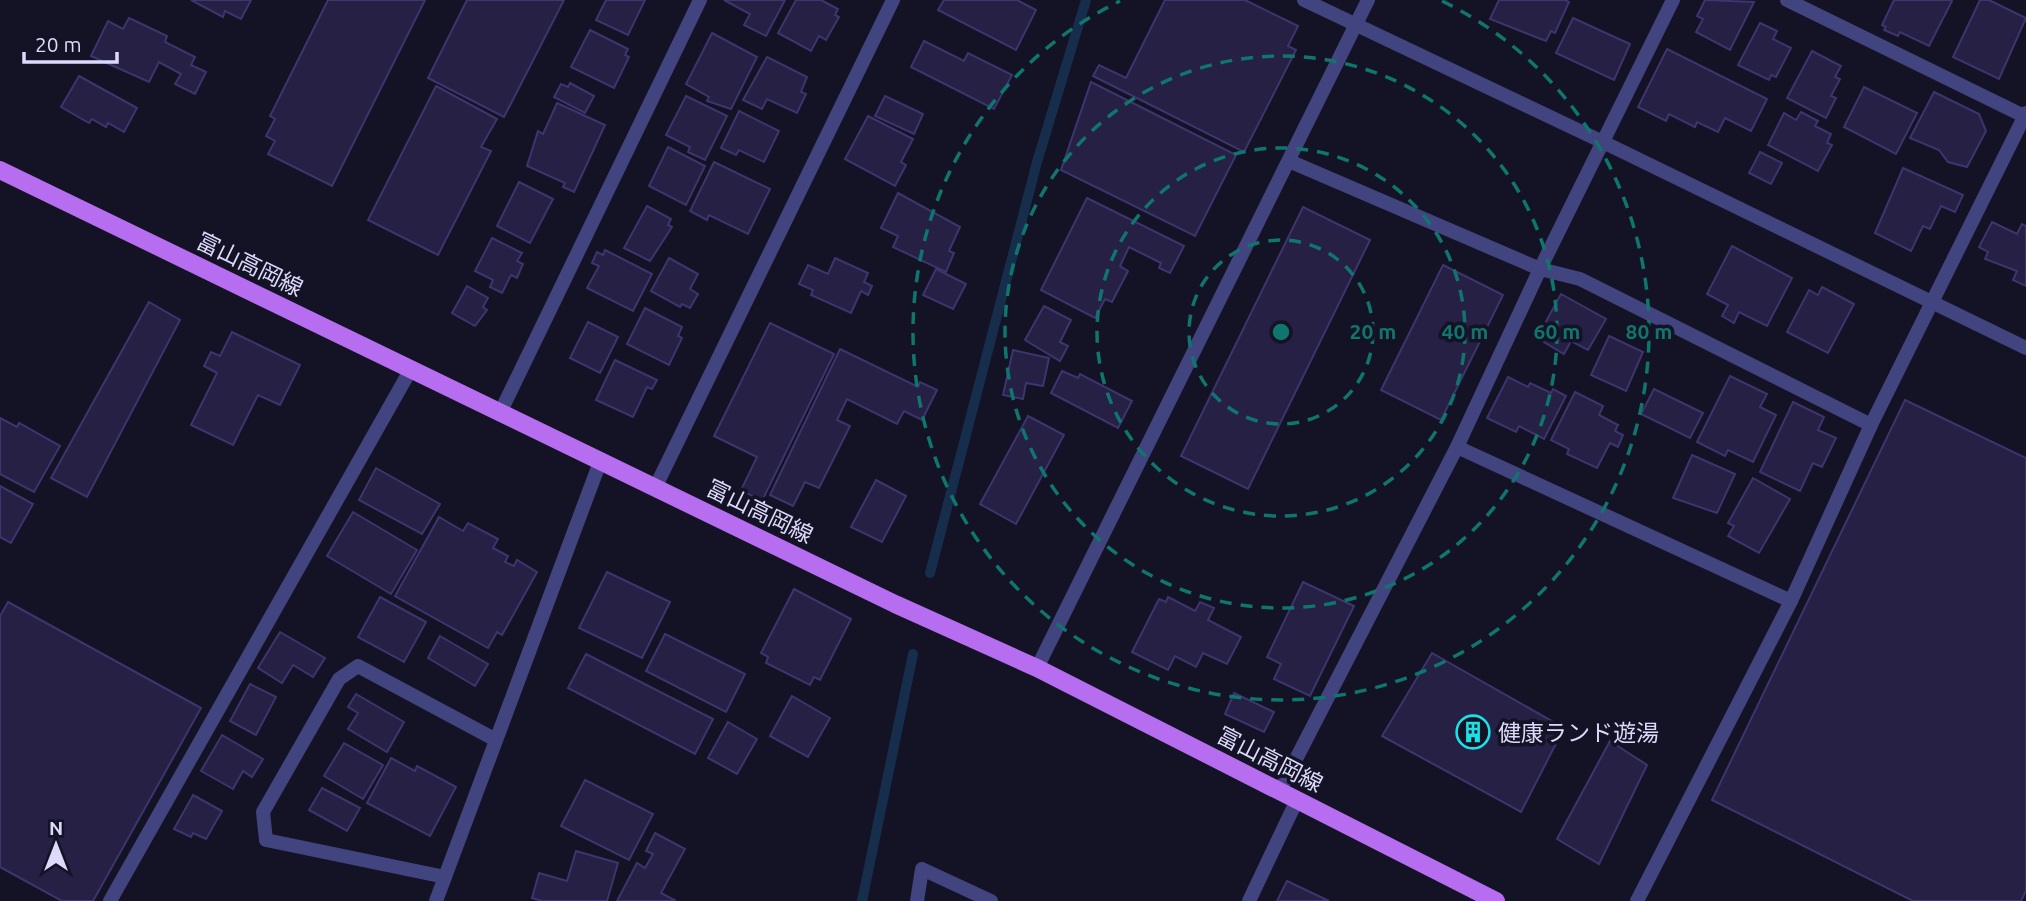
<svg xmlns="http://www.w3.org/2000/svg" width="2026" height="901" font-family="Ubuntu,'Noto Sans JP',sans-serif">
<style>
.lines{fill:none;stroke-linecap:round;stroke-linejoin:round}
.stream{stroke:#162e4b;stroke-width:10}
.building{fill:#252044;stroke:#3c356e;stroke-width:2}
.minor{stroke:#42447f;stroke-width:14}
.tertiary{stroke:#42447f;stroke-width:14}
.primary{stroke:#b66def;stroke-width:18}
.ring{fill:none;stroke:#0f766e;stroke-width:3.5;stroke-dasharray:12 9}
.labels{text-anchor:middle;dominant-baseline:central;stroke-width:7;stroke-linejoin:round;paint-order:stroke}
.street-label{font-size:23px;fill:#dcdafb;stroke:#141225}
.poi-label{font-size:23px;fill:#dcdafb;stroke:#141225;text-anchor:start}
.centre{fill:#0f766e;stroke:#141225;stroke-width:3.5}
.ring-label{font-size:21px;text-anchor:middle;font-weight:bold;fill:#0f766e;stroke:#141225;stroke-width:7;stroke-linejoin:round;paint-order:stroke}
</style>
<rect width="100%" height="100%" fill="#141225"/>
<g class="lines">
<g class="stream">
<polyline points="930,573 1037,162 1086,0"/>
<polyline points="862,901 913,654"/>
</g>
</g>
<g class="building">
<polygon points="191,0 251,0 241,19 225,11 223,17"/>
<polygon points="328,0 425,0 332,186 268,154 275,141 266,136 275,119 270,116"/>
<polygon points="467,0 564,0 504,117 428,78"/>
<polygon points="606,0 645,0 628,35 596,20"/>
<polygon points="724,0 785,0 766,36 744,25 750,14"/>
<polygon points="796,0 821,0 838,9 835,15 839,17 826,40 819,36 811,51 778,33"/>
<polygon points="944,0 1017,0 1036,10 1016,50 938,10"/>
<polygon points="1165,0 1245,0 1298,26 1288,46 1296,50 1244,152 1093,76 1099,65 1126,78"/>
<polygon points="1499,0 1565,0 1569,2 1555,33 1551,31 1546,41 1490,19"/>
<polygon points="1705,0 1754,2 1730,50 1696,32 1703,19 1697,16"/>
<polygon points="1894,0 1951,0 1952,1 1929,46 1900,32 1898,36 1884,30 1886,27 1882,25"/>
<polygon points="1980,0 1989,0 2026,18 1999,79 1953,57"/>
<polygon points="129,18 167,36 165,42 195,57 191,65 206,72 195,94 175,84 181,74 159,62 149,82 91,56 108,21 123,29"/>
<polygon points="1573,18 1630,44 1614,80 1556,53"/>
<polygon points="1760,23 1777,31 1773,39 1791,48 1776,77 1771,75 1769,80 1738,65"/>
<polygon points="590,30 628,49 625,55 629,57 614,88 571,67"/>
<polygon points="712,33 757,57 731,109 707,101 709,97 686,84"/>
<polygon points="924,41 964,61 968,53 1012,75 994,109 911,67"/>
<polygon points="1667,49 1767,99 1751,131 1725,118 1718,132 1697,122 1695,127 1669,114 1666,121 1638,107"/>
<polygon points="1812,51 1841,66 1835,77 1840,79 1831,96 1836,98 1826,118 1787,98"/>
<polygon points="767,57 807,77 801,92 806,94 797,113 767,99 762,109 743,100"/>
<polygon points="79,76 137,108 124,132 108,123 106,127 92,119 89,123 61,107"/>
<polygon points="1091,82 1236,155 1195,236 1061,170"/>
<polygon points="570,83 594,96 585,113 554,97 561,84 568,87"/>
<polygon points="436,86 497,119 481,147 491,151 438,255 368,220"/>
<polygon points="1864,87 1917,113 1896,154 1844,127"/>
<polygon points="1934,92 1979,114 1986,131 1967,167 1948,162 1939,150 1910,138"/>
<polygon points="686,96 727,116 705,160 688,152 690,147 666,135"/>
<polygon points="885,96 923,114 914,134 875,116"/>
<polygon points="557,103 605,125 574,192 563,187 565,183 527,166 538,131 543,134"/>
<polygon points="739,111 779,131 764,162 739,150 736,155 721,148"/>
<polygon points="1801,112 1818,121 1815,126 1831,134 1827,143 1832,145 1818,171 1768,145 1784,113 1796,120"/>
<polygon points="868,116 913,139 901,162 906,165 895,186 845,159"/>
<polygon points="668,147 705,166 686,205 649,186"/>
<polygon points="1760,152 1782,163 1771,184 1749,173"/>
<polygon points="714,162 770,189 748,234 709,215 707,220 690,211"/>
<polygon points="1903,168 1963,195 1955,212 1941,206 1930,229 1923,226 1911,251 1875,233"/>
<polygon points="519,182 553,199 530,243 497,226"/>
<polygon points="898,193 960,227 949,251 954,253 946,272 893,247 898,236 881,228"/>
<polygon points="1087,198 1184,246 1170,273 1159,268 1161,263 1129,247 1120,266 1128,271 1112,302 1105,299 1095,318 1041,290"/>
<polygon points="647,206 671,219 668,225 672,227 650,261 624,248"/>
<polygon points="1303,207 1370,240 1248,489 1181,456"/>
<polygon points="1992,222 2017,234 2022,224 2026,226 2026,286 2013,280 2017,271 1985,259 1988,252 1979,247"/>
<polygon points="492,238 522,253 517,261 523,264 517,278 511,275 502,293 490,287 493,280 475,271"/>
<polygon points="1732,246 1792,278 1767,326 1739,312 1734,323 1722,316 1728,305 1707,294"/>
<polygon points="605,250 652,274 633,311 587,288 599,266 592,263 597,252 603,255"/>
<polygon points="669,258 698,274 690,289 698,294 690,308 682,304 680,307 651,291"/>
<polygon points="835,258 868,273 864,282 872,286 868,295 861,291 851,313 811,295 813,290 799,284 808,265 828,274"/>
<polygon points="1443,265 1503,295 1441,420 1381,390"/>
<polygon points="936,269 966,284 953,309 923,295"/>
<polygon points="467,286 488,298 483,307 487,310 475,326 452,313"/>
<polygon points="1822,287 1854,304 1828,353 1787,332 1809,290 1818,295"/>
<polygon points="1561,294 1606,319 1588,350 1571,341 1564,354 1537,338"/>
<polygon points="149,302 180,320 87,497 51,478"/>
<polygon points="1044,306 1071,320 1060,342 1068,346 1060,361 1025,340"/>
<polygon points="645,308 682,327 678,336 682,338 669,365 627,344"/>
<polygon points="588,322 618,337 600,373 570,358"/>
<polygon points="770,323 834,354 762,501 741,490 757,457 714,436"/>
<polygon points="232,332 300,365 280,405 258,395 233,445 191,425 217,373 204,366 211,352 220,356"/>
<polygon points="1609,336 1643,352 1626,391 1591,375"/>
<polygon points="840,349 918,387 920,382 937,390 922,420 904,411 897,424 847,399 837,420 850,426 819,488 805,482 793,506 770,495"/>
<polygon points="1013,350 1049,358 1043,386 1026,383 1023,399 1003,395"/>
<polygon points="615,360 657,380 652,389 647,387 633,417 596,400"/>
<polygon points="1062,371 1078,378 1080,374 1132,401 1118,428 1051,393"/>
<polygon points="1730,376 1767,394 1760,407 1776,415 1753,462 1728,450 1725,456 1697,442"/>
<polygon points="1508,377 1528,387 1530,383 1551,393 1553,389 1566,396 1544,439 1519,426 1516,432 1487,418"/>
<polygon points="1654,389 1703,413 1690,438 1641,414"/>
<polygon points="1575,392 1603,406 1599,415 1618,425 1615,431 1623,435 1618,447 1610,443 1597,468 1567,454 1569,449 1551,440"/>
<polygon points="1905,400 2026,458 2026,891 2021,901 1913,901 1712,800"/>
<polygon points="1793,402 1824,417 1818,430 1836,438 1822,467 1813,463 1800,491 1760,472"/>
<polygon points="1028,416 1064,435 1016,524 980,504"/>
<polygon points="0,418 17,427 19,423 60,446 34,492 0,474"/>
<polygon points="1692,455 1735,474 1717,513 1673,498"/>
<polygon points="376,468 440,504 422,534 359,500"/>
<polygon points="1753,478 1790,499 1759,553 1728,536 1734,526 1728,523"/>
<polygon points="876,480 906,496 882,542 851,527"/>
<polygon points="0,486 33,504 11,543 0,537"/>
<polygon points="353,512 417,550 391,594 327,556"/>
<polygon points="439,517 463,531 468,523 498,539 493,548 508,556 505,562 514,566 517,560 537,572 502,635 497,632 488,648 395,596"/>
<polygon points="607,572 670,602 642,658 579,628"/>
<polygon points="1303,582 1354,606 1310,696 1274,679 1281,664 1267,657"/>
<polygon points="794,589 851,619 820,680 814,677 810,685 766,663 768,657 761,653"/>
<polygon points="380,597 426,622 404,662 358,637"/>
<polygon points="1168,597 1195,611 1200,602 1214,608 1208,620 1241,637 1227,664 1203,653 1196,667 1175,656 1168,670 1132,652 1159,599 1166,602"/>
<polygon points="8,602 201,708 93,901 62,901 0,867 0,616"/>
<polygon points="280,632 325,658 313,677 293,665 282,683 258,668"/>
<polygon points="665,634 745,674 726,712 646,671"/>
<polygon points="440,636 488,664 475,686 428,658"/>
<polygon points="1432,653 1564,728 1521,812 1382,736"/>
<polygon points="586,654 713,719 695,754 568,688"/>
<polygon points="250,684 276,697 256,735 230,721"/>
<polygon points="1234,693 1274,712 1264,732 1225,714"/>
<polygon points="356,694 404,722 387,752 348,729 358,713 348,707"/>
<polygon points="792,696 830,718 808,757 770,736"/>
<polygon points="728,722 757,739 737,774 708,758"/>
<polygon points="222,735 263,759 252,777 243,771 233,789 201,771"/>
<polygon points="1610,741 1647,765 1599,864 1557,839"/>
<polygon points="344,743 383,765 363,799 324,776"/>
<polygon points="391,758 415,771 417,766 456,787 430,836 367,803"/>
<polygon points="585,780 653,814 629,860 561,826"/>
<polygon points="322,788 360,808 347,831 309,810"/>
<polygon points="193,795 222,811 206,839 193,833 191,837 174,829"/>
<polygon points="655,833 685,849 661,893 676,901 617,901 637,863 645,868 653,854 646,851"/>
<polygon points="576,851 618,863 607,901 542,901 532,898 539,873 567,881"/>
<polygon points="1287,881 1329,901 1277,901"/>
</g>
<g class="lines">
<g class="minor">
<polyline points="1304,0 1605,143 2026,348"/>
<polyline points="1673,0 1540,269 1580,279 1871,425"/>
<polyline points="1787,0 2026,117"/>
<polyline points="1289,161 1540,269 1457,447 1791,601"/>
<polyline points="500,413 700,0"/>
<polyline points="655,488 893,0"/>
<polyline points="1037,668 1368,0"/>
<polyline points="1280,790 1457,447"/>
<polyline points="445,877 266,840 263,812 339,679 358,666 496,740"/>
<polyline points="110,901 411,369"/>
<polyline points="917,901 922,869 991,901"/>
<polyline points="1249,901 1297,800"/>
<polyline points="1637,901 1791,601 1871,425 2026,113"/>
</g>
<polyline class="tertiary" points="436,901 600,462"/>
<polyline class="primary" points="0,170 895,604 1037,668 1496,901"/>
</g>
<g class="ring">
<circle cx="1281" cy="332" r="92"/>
<circle cx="1281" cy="332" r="184"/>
<circle cx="1281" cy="332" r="276"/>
<path d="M1442 1A368 368 0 1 1 1120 1"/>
</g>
<defs>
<symbol id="building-ring" viewBox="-11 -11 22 22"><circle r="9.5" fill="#141225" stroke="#1be0e6" stroke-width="1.5"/><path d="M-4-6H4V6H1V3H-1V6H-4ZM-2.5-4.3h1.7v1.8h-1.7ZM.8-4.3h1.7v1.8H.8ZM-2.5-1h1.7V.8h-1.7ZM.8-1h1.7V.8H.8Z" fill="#1be0e6"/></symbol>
</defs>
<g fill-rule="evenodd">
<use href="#building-ring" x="1454" y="713" width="38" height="38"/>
</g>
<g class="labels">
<g class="street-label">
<text transform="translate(250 264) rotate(26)">富山高岡線</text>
<text transform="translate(760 511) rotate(26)">富山高岡線</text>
<text transform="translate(1270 759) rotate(27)">富山高岡線</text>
</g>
<g class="poi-label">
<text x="1498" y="732">健康ランド遊湯</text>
</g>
</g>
<circle cx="1281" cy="332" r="10" class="centre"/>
<g class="ring-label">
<text x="1373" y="339">20 m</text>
<text x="1465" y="339">40 m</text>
<text x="1557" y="339">60 m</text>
<text x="1649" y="339">80 m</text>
</g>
<g transform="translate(56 845)" stroke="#141225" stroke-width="5" paint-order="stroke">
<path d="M0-5L12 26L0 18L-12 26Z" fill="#dcdafb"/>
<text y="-10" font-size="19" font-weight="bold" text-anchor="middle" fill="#dcdafb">N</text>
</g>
<path d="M24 52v10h93v-10" fill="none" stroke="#dcdafb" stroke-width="3.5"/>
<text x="35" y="52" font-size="21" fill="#dcdafb" stroke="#141225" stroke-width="5" paint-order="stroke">20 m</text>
</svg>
